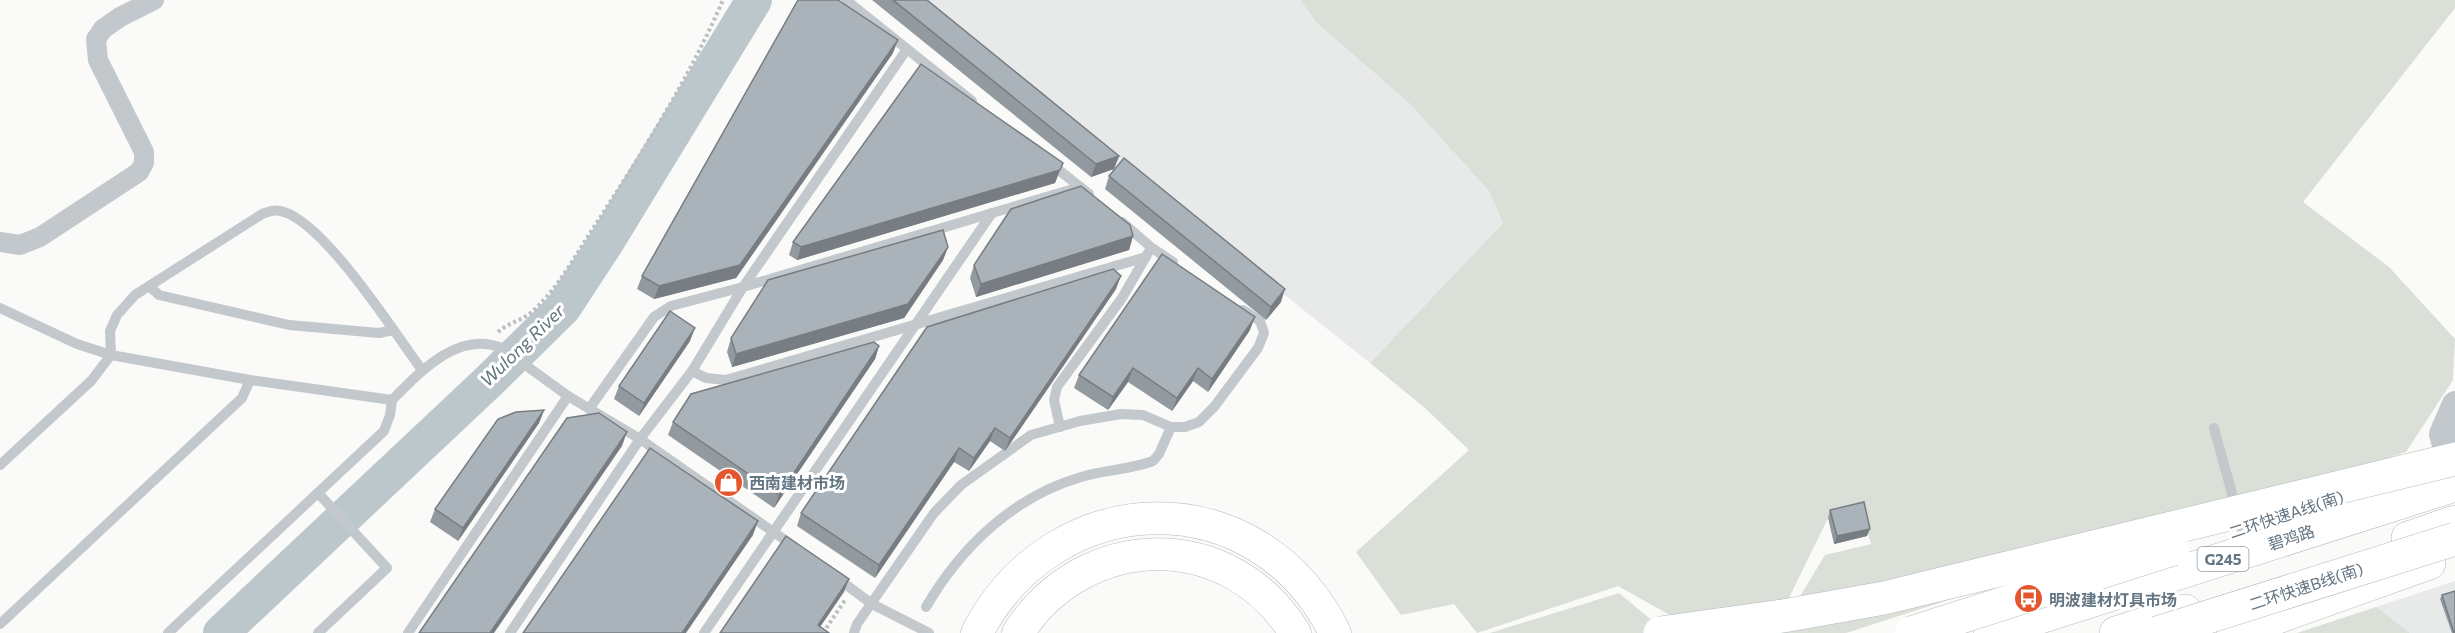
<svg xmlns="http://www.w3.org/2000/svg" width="2455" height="633" font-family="Commissioner,'Noto Sans SC',sans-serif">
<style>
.built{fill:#e8e9e9}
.green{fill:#dadfd7}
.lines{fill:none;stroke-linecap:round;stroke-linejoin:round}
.river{stroke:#bbc7cb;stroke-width:36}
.primary-casing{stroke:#b5babe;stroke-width:33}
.trunk-casing{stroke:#b4b9bd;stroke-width:34}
.path{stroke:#bbbfc2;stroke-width:4;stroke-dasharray:3 3;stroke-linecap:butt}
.service{stroke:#c3c8cc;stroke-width:10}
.minor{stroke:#c3c8cc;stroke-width:20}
.tertiary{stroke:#c3c8cc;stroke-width:26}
.primary{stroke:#fff;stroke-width:32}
.trunk{stroke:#fff;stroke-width:33}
.trunk-bridge-casing{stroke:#b4b9bd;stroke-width:34;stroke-linecap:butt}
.trunk-bridge{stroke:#fff;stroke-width:33}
.wall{fill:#929a9f}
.shaded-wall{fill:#777d82}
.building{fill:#aab3b9;stroke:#777d82;stroke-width:1.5}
.labels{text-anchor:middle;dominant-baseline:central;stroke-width:6;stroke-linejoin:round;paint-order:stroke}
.shield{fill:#fff;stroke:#939fa8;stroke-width:1.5}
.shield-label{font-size:15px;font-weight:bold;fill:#657683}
.poi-label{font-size:16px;font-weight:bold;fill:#657683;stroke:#fff;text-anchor:start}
.street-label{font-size:16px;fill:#657683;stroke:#fff}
.water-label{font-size:18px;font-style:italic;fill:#60757c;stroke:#fff}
</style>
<rect width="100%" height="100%" fill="#fafaf8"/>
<g class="built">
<polygon points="915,0 1300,0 1317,23 1409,103 1489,191 1503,223 1370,363"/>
<polygon points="2455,581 2455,633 2410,633 2376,607"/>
</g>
<g class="green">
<polygon points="1300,0 2455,0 2455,8 2303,202 2389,267 2455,339 2453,380 2406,452 1846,633 1778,633 1825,555 1871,544 1861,507 1829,516 1787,602 1677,619 1618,586 1477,633 1454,604 1401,615 1356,552 1469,450 1425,408 1370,363 1503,223 1489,191 1409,103 1317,23"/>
<polygon points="1619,593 1667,633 1490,633"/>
<polygon points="2376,607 2410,633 2297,633"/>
</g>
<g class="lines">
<polyline class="river" points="221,633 489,381 563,308 605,244 754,0"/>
<defs>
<g id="primary">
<path d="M 977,633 C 1055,482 1259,478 1335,633"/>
<path d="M 1018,633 C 1085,529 1230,527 1295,633"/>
</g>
<g id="trunk">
<polyline points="2408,538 2455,522"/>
<polyline points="1990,633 2455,485"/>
<polyline points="2116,633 2185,611"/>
<polyline points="2233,633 2429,563"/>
</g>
</defs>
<use href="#primary" class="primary-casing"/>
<use href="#trunk" class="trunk-casing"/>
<g class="path">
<path d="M 498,332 C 508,323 523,320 533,311 C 557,289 574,258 592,230 C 640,156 688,81 723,0"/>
<polyline points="823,633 845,600"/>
</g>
<g class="service">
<polyline points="846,0 972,101"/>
<polyline points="1050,163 1089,194"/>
<polyline points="1122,222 1152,248 1173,262"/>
<polyline points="149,286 159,295 289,325 379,333 393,330"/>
<path d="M 0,308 L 77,344 L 111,355 L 250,380 L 392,400 C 420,372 458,330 502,348 L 568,396 L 640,439 L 795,547"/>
<polyline points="692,371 706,378 726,380 1146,257"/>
<polyline points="589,409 654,317 671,306 743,287 1080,187"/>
<polyline points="1060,427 1054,400 1057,387 1122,298 1148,253"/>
<polyline points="2214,428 2247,548"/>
<path d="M 0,465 L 91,381 L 111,355 L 110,331 L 117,315 L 135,295 L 262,214 C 270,211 276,209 284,212 C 326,225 394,332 422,370"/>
<polyline points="318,493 387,568 318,633"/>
<polyline points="837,578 872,604 929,633"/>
<path d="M 926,607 C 961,547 1013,497 1081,477 C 1104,470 1133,469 1153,461 L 1159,454 L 1171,427"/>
<polyline points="0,624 242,398 250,380"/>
<polyline points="168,633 384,431 390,415 392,400"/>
<polyline points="408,633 568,396"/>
<polyline points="510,633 640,439 692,371 743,287 907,49"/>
<polyline points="704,633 992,213"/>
<polyline points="854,633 857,624 934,513 961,485 1031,435 1080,421 1121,414 1143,415 1171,427 1185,427 1199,422 1214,407 1258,348 1264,333 1260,321 1243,310"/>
</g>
<polyline class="minor" points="0,242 20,245 40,237 139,172 144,163 144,152 98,60 96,39 103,29 120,17 154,0"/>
<polyline class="tertiary" points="2454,478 2442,434 2455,404"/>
<use href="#primary" class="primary"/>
<use href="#trunk" class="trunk"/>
<defs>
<g id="trunk-bridge">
<polyline points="1660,633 1783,616 1884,598 2455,459"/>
<polyline points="1911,633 2173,549"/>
<polyline points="2157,633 2455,539"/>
</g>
</defs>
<use href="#trunk-bridge" class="trunk-bridge-casing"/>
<use href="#trunk-bridge" class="trunk-bridge"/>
</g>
<g class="wall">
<polygon points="872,0 927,0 1119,156 1114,169 1091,177"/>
<polygon points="893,53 736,278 654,299 637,289 642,276"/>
<polygon points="1063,163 1055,183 797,260 789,255 793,242"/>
<polygon points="1109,176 1281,302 1266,320 1105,189"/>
<polygon points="1133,236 1129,250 976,297 970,278 974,265"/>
<polygon points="948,247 943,260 904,318 732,367 727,352 731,338"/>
<polygon points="1116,289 1005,451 990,441 969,471 954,462 875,578 797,526 801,513"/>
<polygon points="1250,330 1208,392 1193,381 1172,411 1128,382 1108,410 1074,388 1079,375"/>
<polygon points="690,341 639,416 614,399 619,386"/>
<polygon points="879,346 875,359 774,508 668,435 673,422"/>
<polygon points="544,410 539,423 458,541 430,522 435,509"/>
<polygon points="1830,510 1867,536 1834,544 1828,518"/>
<polygon points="2442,595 2455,633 2452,633 2440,599"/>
</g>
<g class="shaded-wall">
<polygon points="898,40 893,53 736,278 654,299 659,286"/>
<polygon points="1119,156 1114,169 1091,177 1096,164"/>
<polygon points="1060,170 1055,183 797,260 801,247"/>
<polygon points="1133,236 1129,250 976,297 981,284"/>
<polygon points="948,247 943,260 904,318 732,367 736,354"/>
<polygon points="1121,276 1116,289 1005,451 1010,438"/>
<polygon points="1285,289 1281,302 1266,320 1271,307"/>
<polygon points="1255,317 1250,330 1208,392 1212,379"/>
<polygon points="695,328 690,341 639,416 644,403"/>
<polygon points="879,346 875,359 774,508 779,495"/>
<polygon points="1133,368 1128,382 1108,410 1113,397"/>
<polygon points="1198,368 1193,381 1172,411 1177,398"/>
<polygon points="544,410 539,423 458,541 463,528"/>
<polygon points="995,428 990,441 969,471 974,458"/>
<polygon points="627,432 622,446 494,633 490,633"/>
<polygon points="959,448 954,462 875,578 879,565"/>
<polygon points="758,521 753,535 686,633 682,633"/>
<polygon points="1870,529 1867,536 1834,544 1837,536"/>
<polygon points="849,579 844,592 816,633 818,625"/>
</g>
<g class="building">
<polygon points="798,0 838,0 898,40 740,265 659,286 642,276"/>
<polygon points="893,0 927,0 1119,156 1096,164"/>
<polygon points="921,64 1063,163 1060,170 801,247 793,242"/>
<polygon points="1124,158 1285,289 1271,307 1109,176"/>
<polygon points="1081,186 1130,225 1133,236 981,284 974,265 1011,209"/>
<polygon points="943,230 948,247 908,304 736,354 731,338 768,280"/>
<polygon points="1162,254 1255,317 1212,379 1198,368 1177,398 1133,368 1113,397 1079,375"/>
<polygon points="1113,269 1121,276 1010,438 995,428 974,458 959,448 879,565 801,513 927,327"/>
<polygon points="670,311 695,328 644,403 619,386"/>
<polygon points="874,342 879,346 779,495 673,422 691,394"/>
<polygon points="544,410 463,528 435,509 498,419 516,412"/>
<polygon points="599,413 627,432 490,633 419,633 567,418"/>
<polygon points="650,448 758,521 682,633 523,633"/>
<polygon points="1864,502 1870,529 1837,536 1830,510"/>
<polygon points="786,536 849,579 818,625 829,633 720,633"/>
<polygon points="2455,591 2455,633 2454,633 2442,595"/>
</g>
<defs>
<symbol id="shop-disc" viewBox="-11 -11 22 22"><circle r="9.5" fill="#e4572e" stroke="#fff"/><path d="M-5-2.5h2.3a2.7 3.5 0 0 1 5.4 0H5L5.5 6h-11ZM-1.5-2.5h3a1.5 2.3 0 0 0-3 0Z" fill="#fff"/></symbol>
<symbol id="bus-disc" viewBox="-11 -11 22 22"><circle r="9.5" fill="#e4572e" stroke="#fff"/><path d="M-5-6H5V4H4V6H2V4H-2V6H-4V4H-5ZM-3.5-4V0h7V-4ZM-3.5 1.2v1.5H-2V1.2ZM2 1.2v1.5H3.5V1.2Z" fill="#fff"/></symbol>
</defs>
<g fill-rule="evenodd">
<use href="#shop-disc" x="712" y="466" width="33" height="33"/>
<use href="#bus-disc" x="2012" y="582" width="33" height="33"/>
</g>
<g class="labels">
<rect class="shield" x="2197.5" y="547" width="51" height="24" rx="4.5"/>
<g class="shield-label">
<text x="2223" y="559">G245</text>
</g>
<g class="poi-label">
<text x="749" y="482">西南建材市场</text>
<text x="2049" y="599">明波建材灯具市场</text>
</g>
<g class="street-label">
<text transform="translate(2286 514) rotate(-18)">二环快速A线(南)</text>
<text transform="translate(2291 537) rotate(-18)">碧鸡路</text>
<text transform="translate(2306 586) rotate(-18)">二环快速B线(南)</text>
</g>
<g class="water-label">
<text transform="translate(522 345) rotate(-44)">Wulong River</text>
</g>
</g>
</svg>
